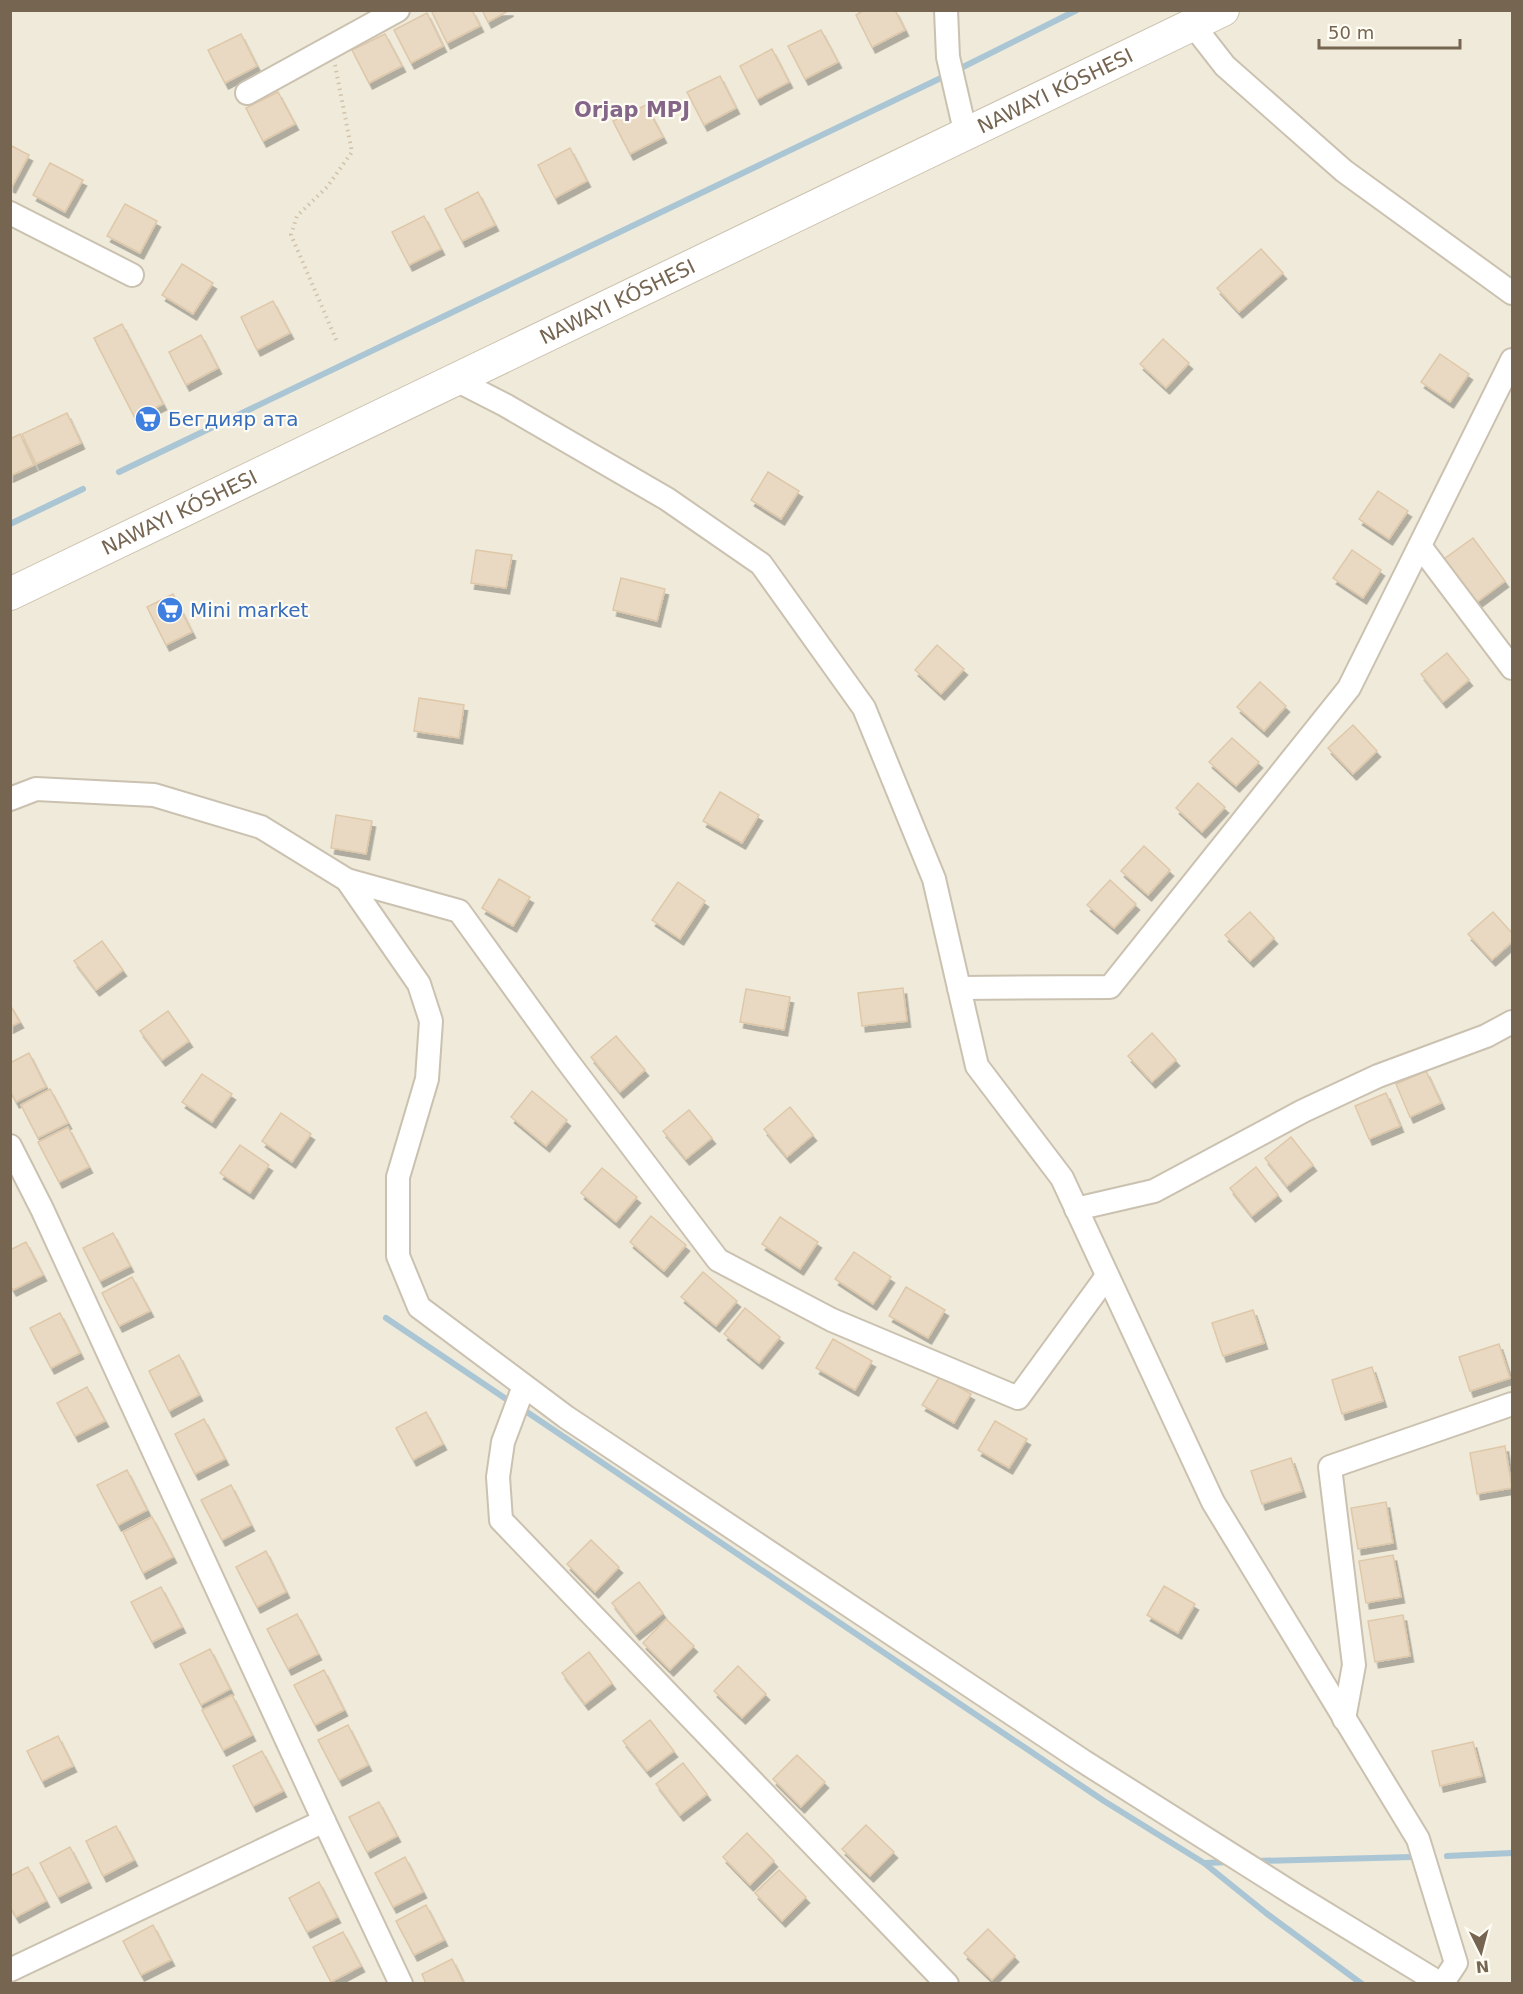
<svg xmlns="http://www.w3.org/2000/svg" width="1523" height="1994" font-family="'DejaVu Sans',sans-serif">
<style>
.residential{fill:#efead9}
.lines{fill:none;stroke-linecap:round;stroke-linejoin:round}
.stream{stroke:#aac5d4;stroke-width:6}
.building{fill:#e9d9c2;stroke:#dfc8a9;stroke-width:1.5;filter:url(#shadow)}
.street-casing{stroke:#cbc1b0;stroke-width:26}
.secondary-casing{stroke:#cdc2af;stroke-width:34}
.path{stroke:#d3c2aa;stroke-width:4;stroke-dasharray:1.5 4.5;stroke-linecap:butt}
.street{stroke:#fff;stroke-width:22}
.secondary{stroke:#fff;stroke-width:32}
.labels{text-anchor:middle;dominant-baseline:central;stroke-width:4.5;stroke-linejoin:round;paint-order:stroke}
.street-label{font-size:20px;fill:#756551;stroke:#fefcf3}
.shop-label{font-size:20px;fill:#366cbe;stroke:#fefcf3;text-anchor:start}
.neighbourhood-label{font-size:21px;font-weight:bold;fill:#846689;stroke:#fefcf3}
</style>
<defs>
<filter id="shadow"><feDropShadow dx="3.5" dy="6" stdDeviation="0" flood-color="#0004"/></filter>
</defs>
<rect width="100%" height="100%" fill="#fbf8ed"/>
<rect class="residential" x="11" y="11" width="1501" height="1972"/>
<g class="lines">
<g class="stream">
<polyline points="957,70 1077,10"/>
<polyline points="119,472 943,77"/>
<polyline points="10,524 83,489"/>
<polyline points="386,1318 512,1403"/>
<polyline points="521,1408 1104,1801 1204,1863 1266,1913 1362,1984"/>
<polyline points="1447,1856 1512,1853"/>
<polyline points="1256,1861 1412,1857"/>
<polyline points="1205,1863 1230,1862"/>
</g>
</g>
<g class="building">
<polygon points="431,10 472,10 480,26 447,43"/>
<polygon points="482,10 510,10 488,22"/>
<polygon points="864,10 895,10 905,30 872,47 856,15"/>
<polygon points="427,13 443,46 411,63 394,30"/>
<polygon points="821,30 838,62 805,79 788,46"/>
<polygon points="241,34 257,66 225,83 208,50"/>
<polygon points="385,34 402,66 369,83 352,50"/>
<polygon points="772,49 789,82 757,99 740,66"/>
<polygon points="720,76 736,108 704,125 687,92"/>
<polygon points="278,92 295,124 263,141 246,108"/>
<polygon points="646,105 663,137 630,154 613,121"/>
<polygon points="10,145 29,155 12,187 10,186"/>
<polygon points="570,148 587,181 555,198 538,165"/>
<polygon points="50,163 83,180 65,212 33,195"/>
<polygon points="478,192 495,225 462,241 445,209"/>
<polygon points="125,204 157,221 140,253 107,236"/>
<polygon points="424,216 441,249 409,265 392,232"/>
<polygon points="1261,249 1283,273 1239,312 1217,288"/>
<polygon points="182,264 213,283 193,314 162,295"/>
<polygon points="273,301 290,333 257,350 241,317"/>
<polygon points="122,324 163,404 135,418 94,338"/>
<polygon points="201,335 218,368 186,385 169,352"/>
<polygon points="1163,339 1189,363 1166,388 1140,364"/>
<polygon points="1440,354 1469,374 1450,402 1421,382"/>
<polygon points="67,413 81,443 36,464 22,434"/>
<polygon points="20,434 34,465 10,476 10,439"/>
<polygon points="768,472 799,491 781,519 751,500"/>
<polygon points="1378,491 1408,511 1389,539 1359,519"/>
<polygon points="1473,538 1505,581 1477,602 1444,559"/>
<polygon points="476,550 512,555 506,588 471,583"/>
<polygon points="1352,550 1381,570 1363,598 1333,578"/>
<polygon points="621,578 665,589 657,621 613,610"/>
<polygon points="173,594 192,632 166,645 147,607"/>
<polygon points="937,645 964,669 941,694 915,670"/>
<polygon points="1447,653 1469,680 1443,702 1421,674"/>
<polygon points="1260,682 1286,706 1264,731 1237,707"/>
<polygon points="419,698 464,705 459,738 414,731"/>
<polygon points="1353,725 1377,751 1353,774 1328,748"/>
<polygon points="1232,738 1259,762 1236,786 1209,762"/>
<polygon points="1198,783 1225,807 1202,832 1176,808"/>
<polygon points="720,792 759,815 742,843 703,821"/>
<polygon points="336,815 372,821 366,854 331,848"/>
<polygon points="1144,846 1170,870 1148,895 1121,871"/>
<polygon points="499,879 530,897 513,926 482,908"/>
<polygon points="1110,880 1136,904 1114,928 1087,905"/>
<polygon points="678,882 705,901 680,939 652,920"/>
<polygon points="1250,912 1274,938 1250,961 1225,935"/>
<polygon points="1493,912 1512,933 1512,942 1492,960 1468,934"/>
<polygon points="102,941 123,970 96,990 74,961"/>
<polygon points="903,988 907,1021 862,1026 858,993"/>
<polygon points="746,989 790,997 784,1030 740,1022"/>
<polygon points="10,1005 20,1022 10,1027"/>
<polygon points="168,1011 189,1041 162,1060 140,1031"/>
<polygon points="1152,1033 1176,1060 1152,1082 1128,1056"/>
<polygon points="616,1036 645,1070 620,1092 591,1057"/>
<polygon points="29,1053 46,1087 16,1102 10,1091 10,1063"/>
<polygon points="1426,1071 1441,1103 1410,1117 1396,1084"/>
<polygon points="202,1074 232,1094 212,1122 182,1102"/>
<polygon points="50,1089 68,1123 38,1138 21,1105"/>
<polygon points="532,1091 567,1120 546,1146 511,1117"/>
<polygon points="1386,1093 1400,1126 1369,1139 1355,1106"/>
<polygon points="790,1107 813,1135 787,1157 764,1129"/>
<polygon points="689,1110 712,1138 686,1159 663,1131"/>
<polygon points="281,1113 311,1134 292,1162 262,1141"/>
<polygon points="68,1127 89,1167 59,1182 38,1142"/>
<polygon points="1291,1137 1313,1165 1287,1186 1265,1158"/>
<polygon points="240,1145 269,1165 250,1193 220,1173"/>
<polygon points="1256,1167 1278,1195 1252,1216 1230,1188"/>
<polygon points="602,1168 637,1197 616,1222 581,1193"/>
<polygon points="651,1216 686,1245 664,1271 630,1242"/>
<polygon points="780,1217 818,1242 800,1269 762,1244"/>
<polygon points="113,1233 130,1266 100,1281 83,1248"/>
<polygon points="26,1242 43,1275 13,1290 10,1285 10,1250"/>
<polygon points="854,1252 891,1277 873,1304 835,1279"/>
<polygon points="703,1272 737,1301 716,1326 681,1297"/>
<polygon points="132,1277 150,1311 119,1326 102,1293"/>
<polygon points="906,1287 945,1310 928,1338 889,1316"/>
<polygon points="745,1308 780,1337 759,1363 724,1334"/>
<polygon points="1253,1310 1264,1343 1223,1356 1212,1323"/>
<polygon points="60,1313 80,1353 51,1368 30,1328"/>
<polygon points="833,1339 872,1361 855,1390 816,1368"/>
<polygon points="1499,1344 1510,1378 1470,1391 1459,1357"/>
<polygon points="179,1355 199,1395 169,1411 149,1371"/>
<polygon points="1372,1367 1383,1401 1342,1414 1332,1380"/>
<polygon points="940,1376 971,1394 954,1423 922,1405"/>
<polygon points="87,1387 105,1421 75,1436 57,1403"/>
<polygon points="426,1412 443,1444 413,1460 396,1428"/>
<polygon points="204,1419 225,1459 195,1474 175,1434"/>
<polygon points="995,1421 1027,1439 1009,1468 978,1450"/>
<polygon points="1505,1446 1512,1488 1477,1494 1470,1453"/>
<polygon points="1291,1458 1302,1491 1262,1504 1251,1471"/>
<polygon points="127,1470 147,1510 118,1525 97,1485"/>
<polygon points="231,1485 251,1525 222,1540 201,1500"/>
<polygon points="1386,1502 1393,1543 1358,1549 1351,1508"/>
<polygon points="152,1517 173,1557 143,1573 123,1532"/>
<polygon points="591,1540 619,1567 595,1592 567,1564"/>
<polygon points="266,1551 286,1592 257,1607 236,1567"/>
<polygon points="1393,1555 1401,1597 1366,1603 1359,1561"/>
<polygon points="639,1582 663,1613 636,1634 612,1603"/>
<polygon points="1164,1586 1195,1604 1178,1633 1147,1615"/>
<polygon points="161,1587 182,1627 152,1642 131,1602"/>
<polygon points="297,1614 318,1654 288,1669 267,1629"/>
<polygon points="1403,1615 1410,1656 1375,1662 1368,1621"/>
<polygon points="666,1619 694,1646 670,1670 643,1643"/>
<polygon points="210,1649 230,1689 201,1705 180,1664"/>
<polygon points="589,1652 612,1683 585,1704 562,1673"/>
<polygon points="738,1666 766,1694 742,1718 714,1691"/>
<polygon points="324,1670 344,1710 315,1725 294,1685"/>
<polygon points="232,1695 252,1735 223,1750 202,1710"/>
<polygon points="650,1720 674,1751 647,1771 623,1741"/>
<polygon points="348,1725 368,1765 339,1780 318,1740"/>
<polygon points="58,1736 73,1766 42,1781 27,1751"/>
<polygon points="1473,1742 1482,1776 1440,1786 1432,1751"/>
<polygon points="262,1751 283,1791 253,1806 233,1766"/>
<polygon points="797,1755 825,1782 801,1807 773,1779"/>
<polygon points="683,1763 707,1794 680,1815 656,1784"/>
<polygon points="379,1802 397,1836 367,1852 349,1817"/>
<polygon points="866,1825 894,1852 870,1876 842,1849"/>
<polygon points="116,1826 134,1860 103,1876 86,1841"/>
<polygon points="747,1833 774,1861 750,1885 723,1857"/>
<polygon points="70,1847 88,1882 58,1897 40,1863"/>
<polygon points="405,1857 423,1892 393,1907 375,1873"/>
<polygon points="28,1867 46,1901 16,1917 10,1907 10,1876"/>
<polygon points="779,1870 806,1897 782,1921 755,1893"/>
<polygon points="319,1882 337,1917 307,1932 289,1898"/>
<polygon points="426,1905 444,1940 414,1955 396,1921"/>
<polygon points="153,1925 171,1960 141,1975 123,1941"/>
<polygon points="988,1929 1015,1956 992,1980 964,1953"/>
<polygon points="343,1932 361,1966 331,1982 313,1947"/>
<polygon points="452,1959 464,1984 426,1984 422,1974"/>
</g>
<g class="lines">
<defs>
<g id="street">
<polyline points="946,10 948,57 966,135"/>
<polyline points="1193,25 1225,66 1344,171 1512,293"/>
<polyline points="247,93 398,10"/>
<polyline points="10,213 132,275"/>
<polyline points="454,379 505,405 667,499 761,564 864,708 934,879 977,1066 1062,1178 1213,1502 1418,1839 1456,1963 1442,1984"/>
<polyline points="1420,546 1512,668"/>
<polyline points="10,799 36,789 154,795 261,827 347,880 459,911 565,1058 718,1260 832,1320 1018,1398 1107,1276"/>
<polyline points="347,880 419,984 431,1021 427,1079 398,1177 398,1256 419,1307 566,1417 1083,1761 1295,1895 1441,1984"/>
<polyline points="959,988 1110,987 1349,688 1512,360"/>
<polyline points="10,1146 42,1209 324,1821 401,1984"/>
<polyline points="1076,1209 1154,1191 1303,1111 1378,1076 1486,1036 1512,1022"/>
<polyline points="524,1386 503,1442 498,1477 501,1520 947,1984"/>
<polyline points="1344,1719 1354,1665 1330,1467 1512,1404"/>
<polyline points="10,1970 324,1821"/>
</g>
<g id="secondary">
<path id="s1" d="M 10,594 L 1223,10"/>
</g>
</defs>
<use href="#street" class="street-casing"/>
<use href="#secondary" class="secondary-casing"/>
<polyline class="path" points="335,65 352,152 327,187 297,216 291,235 338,344"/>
<use href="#street" class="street"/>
<use href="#secondary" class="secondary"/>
</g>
<defs>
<symbol id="supermarket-disc" viewBox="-11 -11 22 22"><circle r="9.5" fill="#3f7fe0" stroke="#fefcf3"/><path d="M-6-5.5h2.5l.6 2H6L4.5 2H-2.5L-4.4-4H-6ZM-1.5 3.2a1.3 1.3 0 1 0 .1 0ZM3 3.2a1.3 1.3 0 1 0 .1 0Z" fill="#fff"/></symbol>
</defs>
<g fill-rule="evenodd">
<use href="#supermarket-disc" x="133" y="404" width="30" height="30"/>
<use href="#supermarket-disc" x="155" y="595" width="30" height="30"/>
</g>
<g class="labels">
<g class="street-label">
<text stroke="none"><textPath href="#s1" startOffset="1160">NAWAYI KÓSHESI</textPath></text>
<text stroke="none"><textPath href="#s1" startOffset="674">NAWAYI KÓSHESI</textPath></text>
<text stroke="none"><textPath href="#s1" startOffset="188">NAWAYI KÓSHESI</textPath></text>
</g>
<g class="shop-label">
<text x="168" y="419">Бегдияр ата</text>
<text x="190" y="610">Mini market</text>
</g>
<g class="neighbourhood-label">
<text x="632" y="110">Orjap MPJ</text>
</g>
</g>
<rect width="1523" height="1994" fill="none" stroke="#756551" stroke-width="24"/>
<g transform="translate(1481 1952) rotate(174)" stroke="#fefcf3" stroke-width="4.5" paint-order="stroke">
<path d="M0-4.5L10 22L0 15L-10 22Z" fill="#756551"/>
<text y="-9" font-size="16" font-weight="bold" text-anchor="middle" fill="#756551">N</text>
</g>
<path d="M1319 39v9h141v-9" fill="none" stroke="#756551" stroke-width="3"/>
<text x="1328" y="39" font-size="18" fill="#756551" stroke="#fefcf3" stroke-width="4.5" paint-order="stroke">50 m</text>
</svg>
